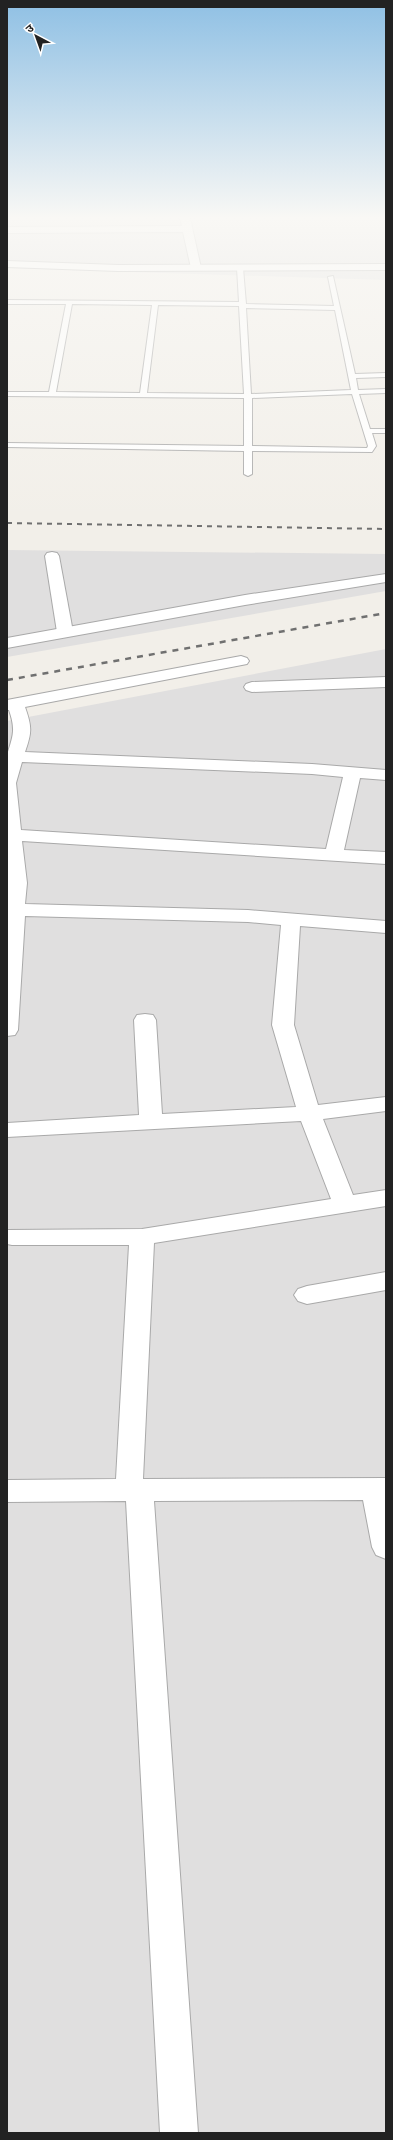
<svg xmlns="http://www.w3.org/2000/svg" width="393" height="2140" font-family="Signika,'Noto Sans Devanagari',sans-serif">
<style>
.residential{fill:#e0dfdf}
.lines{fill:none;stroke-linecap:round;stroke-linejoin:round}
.service-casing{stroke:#a9a9a9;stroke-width:2}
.minor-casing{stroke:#a9a9a9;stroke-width:2}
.tertiary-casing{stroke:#a9a9a9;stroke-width:2}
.service{fill:#fff;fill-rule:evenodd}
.minor{fill:#fff;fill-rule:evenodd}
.tertiary{fill:#fff;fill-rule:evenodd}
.rail-far1{stroke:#707070;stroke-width:2;stroke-dasharray:5 5;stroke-linecap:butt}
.rail{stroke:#707070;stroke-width:2.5;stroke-dasharray:6 6;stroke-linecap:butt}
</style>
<rect width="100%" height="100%" fill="#f2efe9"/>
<g class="residential">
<polygon points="7,218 386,218 386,280 7,268"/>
<polygon points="7,550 386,554 386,591 7,657"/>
<polygon points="386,649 386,2133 7,2133 7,721"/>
</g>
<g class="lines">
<defs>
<path id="service" d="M 240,266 L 243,268 L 246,304 L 334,306 L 328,277 L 333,276 L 355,374 L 386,373 L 386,377 L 356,378 L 358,390 L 386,389 L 386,393 L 359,394 L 370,429 L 386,429 L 386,433 L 372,433 L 376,446 L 372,452 L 252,451 L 252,474 L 248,476 L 244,474 L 244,451 L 7,447 L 7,443 L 244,446 L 244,398 L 7,396 L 7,392 L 49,392 L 66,304 L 7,304 L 7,300 L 239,302 L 237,268 ZM 72,304 L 152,305 L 140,393 L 56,392 ZM 158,305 L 239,306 L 244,394 L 147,393 ZM 246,308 L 335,310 L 351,390 L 251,394 ZM 352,394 L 368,446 L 367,448 L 252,446 L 252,398 Z"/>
<g id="minor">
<polygon points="180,218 190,218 201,268 200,270 192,270 191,268 183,232 7,233 7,227 182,226"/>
<polygon points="52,552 57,553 59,556 73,632 71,635 59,635 57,632 45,556 47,553"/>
<path d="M 241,656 L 247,658 L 249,661 L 247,664 L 25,707 C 32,727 32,732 25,752 L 312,764 L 386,770 L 386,780 L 360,778 L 344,850 L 386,852 L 386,864 L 22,841 L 27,883 L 25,904 L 248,910 L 386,921 L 386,933 L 300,926 L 294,1025 L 318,1105 L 386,1097 L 386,1111 L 323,1119 L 353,1195 L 386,1190 L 386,1206 L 154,1243 L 143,1479 L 386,1478 L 386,1559 L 376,1555 L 372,1547 L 363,1500 L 154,1501 L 198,2133 L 160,2133 L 126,1501 L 7,1502 L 7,1480 L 116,1479 L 129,1245 L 12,1245 L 7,1244 L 7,1230 L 142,1229 L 331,1199 L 301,1121 L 7,1137 L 7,1123 L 139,1115 L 134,1020 L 137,1015 L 145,1014 L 153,1015 L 156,1020 L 162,1114 L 296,1107 L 272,1025 L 281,925 L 248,922 L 25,916 L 18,1030 L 15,1035 L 7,1036 L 7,755 C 13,736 16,730 9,710 L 7,710 L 7,700 ZM 22,762 L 312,774 L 343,777 L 326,849 L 21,830 L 16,783 Z"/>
<polygon points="386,677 386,687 252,692 246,690 244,687 246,684 252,682"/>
<polygon points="386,1272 386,1290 307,1304 298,1301 294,1295 298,1289 307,1286"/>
</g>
<g id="tertiary">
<polygon points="7,261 118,265 386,264 386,270 118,271 7,267"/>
<polygon points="386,574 386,582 245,605 7,648 7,638 245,595"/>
</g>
</defs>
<use href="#service" class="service-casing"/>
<use href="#minor" class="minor-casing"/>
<use href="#tertiary" class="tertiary-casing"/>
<use href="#service" class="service"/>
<use href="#minor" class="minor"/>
<use href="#tertiary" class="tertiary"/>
<polyline class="rail-far1" points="7,523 386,529"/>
<polyline class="rail" points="7,680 386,613"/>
</g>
<linearGradient id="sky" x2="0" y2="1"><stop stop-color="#8fc0e4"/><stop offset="0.42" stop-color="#f9f8f5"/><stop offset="1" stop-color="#f9f8f5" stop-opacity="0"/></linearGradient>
<rect width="393" height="518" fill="url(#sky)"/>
<rect width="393" height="2140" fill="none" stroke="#222222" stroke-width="16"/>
<g transform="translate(36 36) rotate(319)" stroke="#ffffff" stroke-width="3" paint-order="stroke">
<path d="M0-3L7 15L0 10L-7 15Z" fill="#222222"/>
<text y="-6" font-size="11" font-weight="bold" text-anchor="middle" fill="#222222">उ</text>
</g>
</svg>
